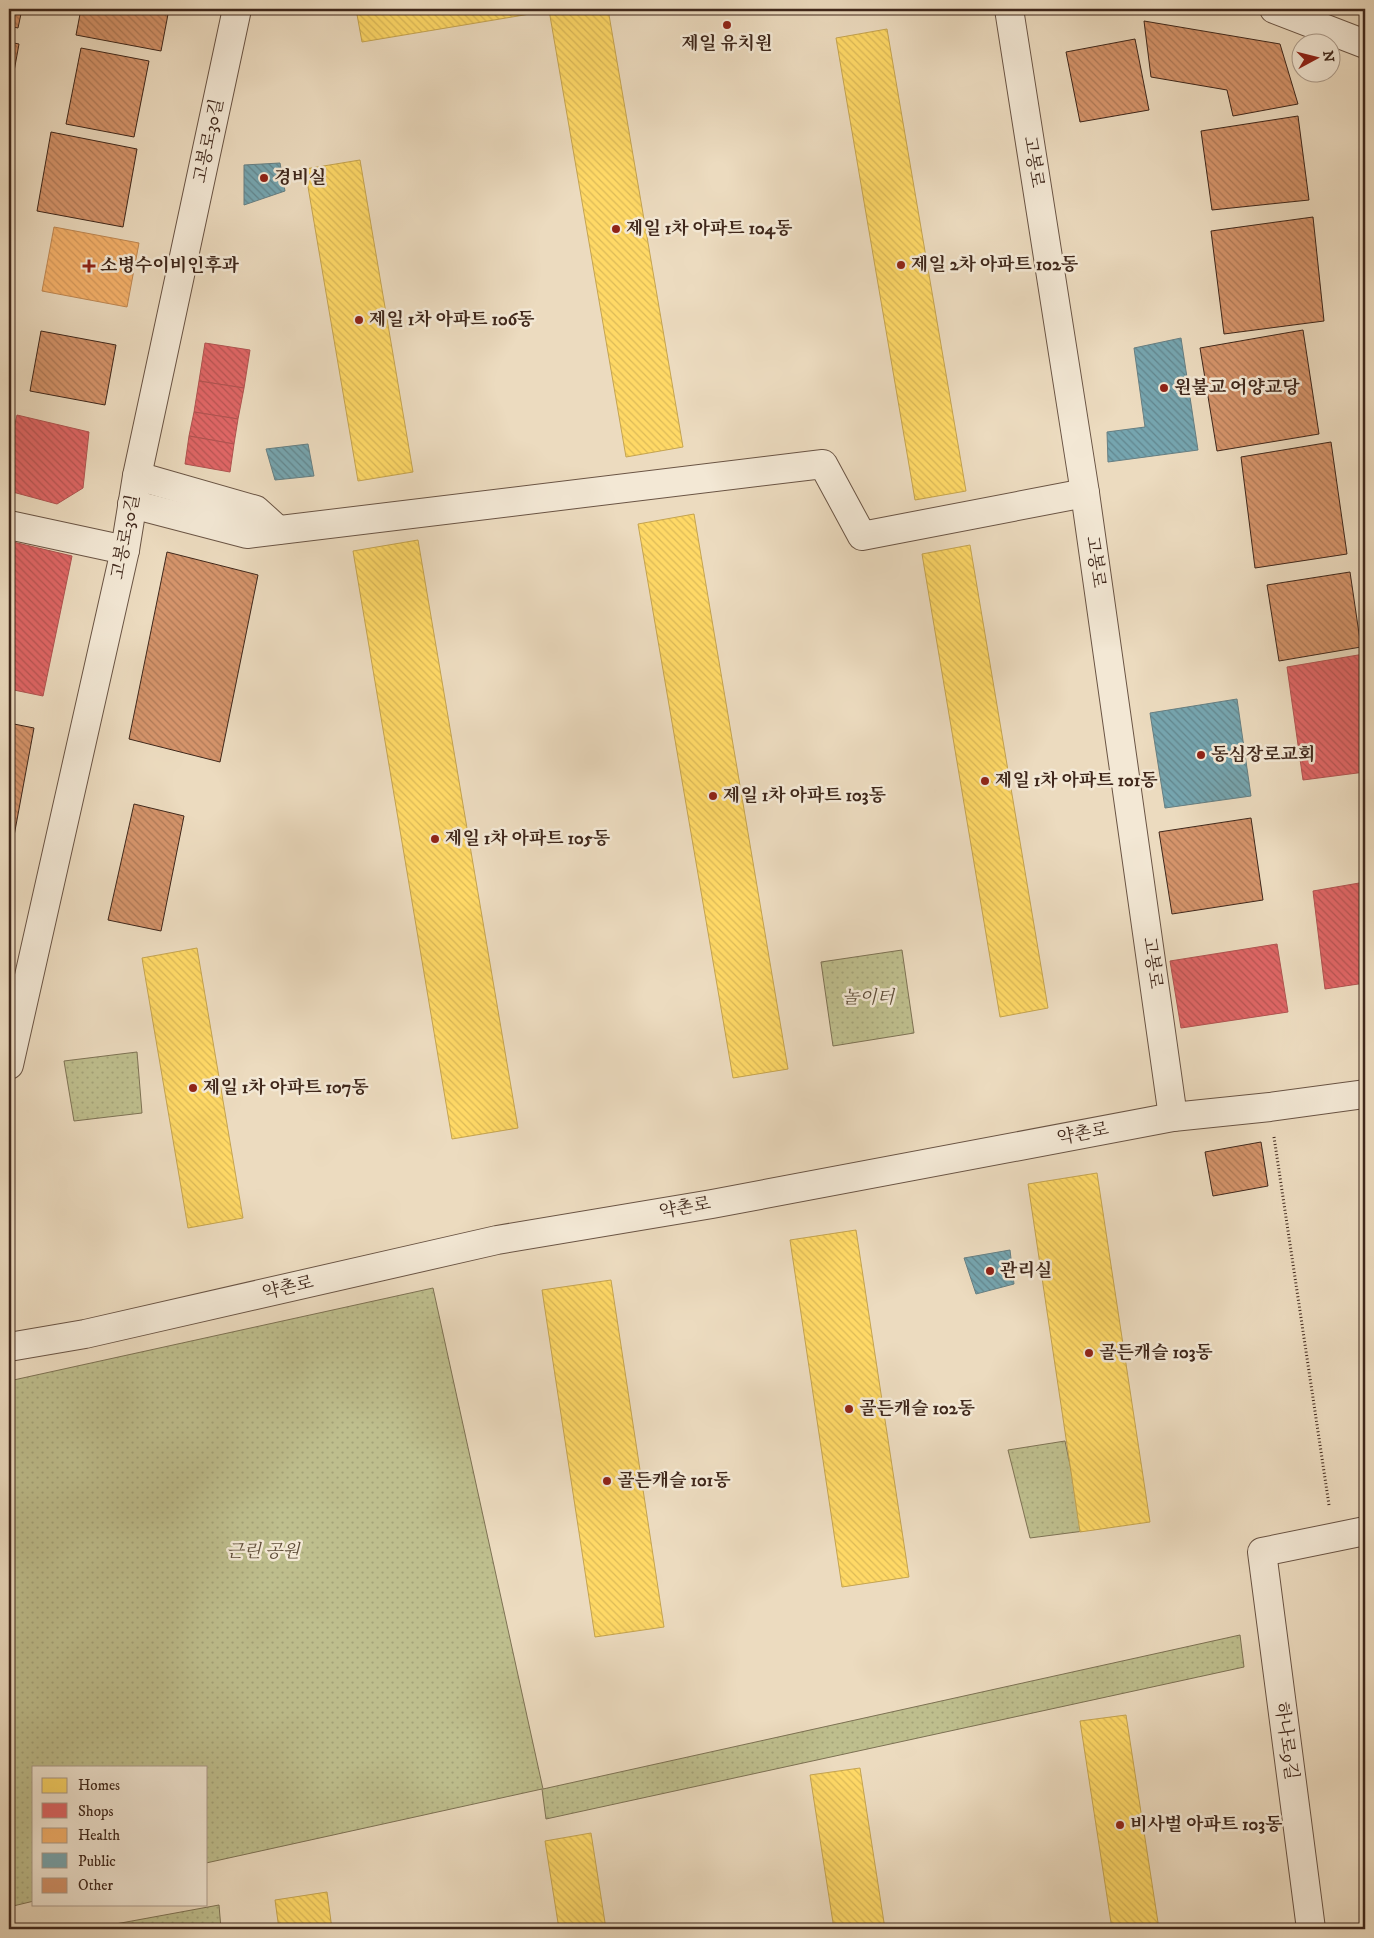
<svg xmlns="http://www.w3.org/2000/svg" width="1374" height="1938" font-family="'IM FELL DW Pica','Noto Serif KR',serif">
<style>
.park{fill:url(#park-dots);stroke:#7e7254}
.homes{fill:url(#homes-back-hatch);stroke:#c5a450}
.shops{fill:url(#shops-back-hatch);stroke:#b05350}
.health{fill:url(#health-back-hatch);stroke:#bf8853}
.public{fill:url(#public-back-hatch);stroke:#667f83}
.building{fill:url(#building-back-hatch);stroke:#3f271b}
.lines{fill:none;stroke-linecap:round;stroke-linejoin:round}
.minor-casing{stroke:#6a5444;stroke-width:30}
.tertiary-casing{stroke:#6a5444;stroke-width:30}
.path{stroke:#3f271b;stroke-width:3;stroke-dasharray:1 2.5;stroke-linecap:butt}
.minor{stroke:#f3e8d5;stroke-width:28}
.tertiary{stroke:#f3e8d5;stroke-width:28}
.poi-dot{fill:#8f2418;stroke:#f3e8d5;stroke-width:2}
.labels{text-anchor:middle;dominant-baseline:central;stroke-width:5;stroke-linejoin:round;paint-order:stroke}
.poi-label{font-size:18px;font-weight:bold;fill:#3f271b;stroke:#f3e8d5;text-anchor:start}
.street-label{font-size:18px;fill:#3f271b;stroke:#f3e8d5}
.park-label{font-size:18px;font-style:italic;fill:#5f4d38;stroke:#f3e8d5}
</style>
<defs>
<pattern id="park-dots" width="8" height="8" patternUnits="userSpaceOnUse" patternTransform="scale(1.25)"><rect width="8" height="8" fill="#bebe8d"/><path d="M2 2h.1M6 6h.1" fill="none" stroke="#a4a379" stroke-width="1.8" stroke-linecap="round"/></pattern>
<pattern id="homes-back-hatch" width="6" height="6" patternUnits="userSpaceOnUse" patternTransform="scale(1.25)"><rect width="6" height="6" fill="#ffd966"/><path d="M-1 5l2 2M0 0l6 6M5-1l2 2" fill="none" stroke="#dcba58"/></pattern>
<pattern id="shops-back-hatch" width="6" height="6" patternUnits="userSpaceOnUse" patternTransform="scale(1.25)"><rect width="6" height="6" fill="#e06666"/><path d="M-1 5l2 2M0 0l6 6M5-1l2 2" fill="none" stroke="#b75453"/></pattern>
<pattern id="health-back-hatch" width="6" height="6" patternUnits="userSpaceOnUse" patternTransform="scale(1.25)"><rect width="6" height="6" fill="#f6b26b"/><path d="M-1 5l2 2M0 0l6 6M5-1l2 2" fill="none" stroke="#d4995c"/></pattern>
<pattern id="public-back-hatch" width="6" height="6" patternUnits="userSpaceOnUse" patternTransform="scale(1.25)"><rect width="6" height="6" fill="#76a5af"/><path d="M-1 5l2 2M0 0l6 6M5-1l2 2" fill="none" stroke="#62868e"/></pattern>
<pattern id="building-back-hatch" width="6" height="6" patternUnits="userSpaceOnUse" patternTransform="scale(1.25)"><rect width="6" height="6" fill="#d5946b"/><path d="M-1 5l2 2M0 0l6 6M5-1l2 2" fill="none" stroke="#ae7957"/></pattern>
</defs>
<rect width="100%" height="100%" fill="#ecdbbf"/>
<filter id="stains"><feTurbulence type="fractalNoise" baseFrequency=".004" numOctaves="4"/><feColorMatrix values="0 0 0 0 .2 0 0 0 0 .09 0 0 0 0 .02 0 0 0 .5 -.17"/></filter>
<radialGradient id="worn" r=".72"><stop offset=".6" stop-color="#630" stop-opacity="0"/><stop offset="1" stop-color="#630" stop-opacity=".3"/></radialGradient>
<g class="park">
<polygon points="902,950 914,1033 833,1046 821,962"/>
<polygon points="137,1052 142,1113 74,1121 64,1061"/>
<polygon points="433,1288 543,1789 1240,1635 1244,1667 546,1819 542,1789 206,1863 206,1767 34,1767 34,1901 9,1907 9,1381"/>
<polygon points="1065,1441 1084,1531 1030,1538 1008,1450"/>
<polygon points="219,1905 221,1929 111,1929 110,1925"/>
</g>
<g class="homes">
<polygon points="356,9 547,9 548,11 362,42"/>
<polygon points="556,9 608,9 683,447 626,457 549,10"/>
<polygon points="887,29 966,491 915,500 836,38"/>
<polygon points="360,160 413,472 358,481 305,169"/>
<polygon points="694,514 788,1069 733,1078 638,524"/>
<polygon points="418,540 518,1128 452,1139 353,551"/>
<polygon points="970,545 1048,1008 1000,1017 922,554"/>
<polygon points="197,948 243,1218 188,1228 142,958"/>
<polygon points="1097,1173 1150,1522 1080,1532 1028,1184"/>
<polygon points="856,1230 909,1577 842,1587 790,1240"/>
<polygon points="611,1280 664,1627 595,1637 542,1290"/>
<polygon points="1126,1715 1159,1929 1112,1929 1080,1721"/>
<polygon points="860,1768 885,1929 834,1929 810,1775"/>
<polygon points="591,1833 606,1929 559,1929 545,1841"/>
<polygon points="327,1892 332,1929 279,1929 275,1900"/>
</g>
<g class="shops">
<polygon points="205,343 250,350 244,388 199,381"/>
<polygon points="199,381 244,388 238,419 194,412"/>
<polygon points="194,412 238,419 234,444 189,436"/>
<polygon points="17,415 89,432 83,488 57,504 9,491 9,449"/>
<polygon points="189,436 234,444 230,472 185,464"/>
<polygon points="9,541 72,556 43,696 9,689"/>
<polygon points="1364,654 1365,772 1303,780 1287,667"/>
<polygon points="1365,882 1365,983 1325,989 1313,891"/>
<polygon points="1277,944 1288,1012 1181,1028 1170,961"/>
</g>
<polygon class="health" points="54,227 139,243 127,307 42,291"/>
<g class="public">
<polygon points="280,163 285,191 244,205 244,165"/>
<polygon points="1181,338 1198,450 1108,462 1107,432 1145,427 1134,348"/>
<polygon points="308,444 314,476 275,480 266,449"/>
<polygon points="1237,699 1251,796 1165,808 1150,713"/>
<polygon points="1010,1250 1014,1284 976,1294 964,1258"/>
</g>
<g class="building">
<polygon points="9,9 22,9 18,28 9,26"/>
<polygon points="81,9 169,9 161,51 76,35"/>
<polygon points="1144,21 1280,44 1298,104 1233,116 1227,90 1151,77"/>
<polygon points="1135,39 1149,110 1080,122 1066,52"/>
<polygon points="9,42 19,44 9,99"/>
<polygon points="81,48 149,61 134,137 66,124"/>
<polygon points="1298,116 1309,200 1212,210 1201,131"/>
<polygon points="51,132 137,149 123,227 37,211"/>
<polygon points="1313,217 1324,321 1224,334 1211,231"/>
<polygon points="1303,330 1319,434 1217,451 1200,348"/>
<polygon points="41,331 116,345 105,405 30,391"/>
<polygon points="1331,442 1347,554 1255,568 1241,457"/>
<polygon points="167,552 258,575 220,762 129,739"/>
<polygon points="1350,572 1361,647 1279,661 1267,585"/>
<polygon points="9,723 34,728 9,863"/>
<polygon points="134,804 184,816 161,931 108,920"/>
<polygon points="1251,818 1263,900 1172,914 1159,832"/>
<polygon points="1261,1142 1268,1186 1213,1196 1205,1152"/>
</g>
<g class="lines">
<defs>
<g id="minor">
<polyline points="1009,9 1085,493 1173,1117"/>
<polyline points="137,476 256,510 278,530"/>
<polyline points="132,504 247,534 823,464 862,536 1085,493"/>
<polyline points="9,525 125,550"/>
<polyline points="9,1065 125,550 137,476 237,9"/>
<polyline points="9,1347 85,1334 497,1240 712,1204 1173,1117 1270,1107 1365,1094"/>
<polyline points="1311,1929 1262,1552 1365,1531"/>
</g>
<polyline id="tertiary" points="1274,9 1365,44"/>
</defs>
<use href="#minor" class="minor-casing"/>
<use href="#tertiary" class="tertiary-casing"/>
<polyline class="path" points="1274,1137 1329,1505"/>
<use href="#minor" class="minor"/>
<use href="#tertiary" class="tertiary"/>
</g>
<g class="poi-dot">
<circle cx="727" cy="25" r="5"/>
<circle cx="264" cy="178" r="5"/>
<circle cx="616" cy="229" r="5"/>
<circle cx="901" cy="265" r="5"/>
<path d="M86.5 258.5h5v5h5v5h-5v5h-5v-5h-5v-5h5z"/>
<circle cx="359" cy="320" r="5"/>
<circle cx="1164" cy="388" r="5"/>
<circle cx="1201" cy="755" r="5"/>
<circle cx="985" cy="781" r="5"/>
<circle cx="713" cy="796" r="5"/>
<circle cx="435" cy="839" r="5"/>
<circle cx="193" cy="1088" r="5"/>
<circle cx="990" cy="1271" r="5"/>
<circle cx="1089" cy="1353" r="5"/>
<circle cx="849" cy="1409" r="5"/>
<circle cx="607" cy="1481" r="5"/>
<circle cx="1120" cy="1825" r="5"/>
</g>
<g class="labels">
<g class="poi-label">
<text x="727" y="44" text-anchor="middle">제일 유치원</text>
<text x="274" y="178">경비실</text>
<text x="626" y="229">제일 1차 아파트 104동</text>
<text x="911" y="265">제일 2차 아파트 102동</text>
<text x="100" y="266">소병수이비인후과</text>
<text x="369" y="320">제일 1차 아파트 106동</text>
<text x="1174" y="388">원불교 어양교당</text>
<text x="1211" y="755">동심장로교회</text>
<text x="995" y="781">제일 1차 아파트 101동</text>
<text x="723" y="796">제일 1차 아파트 103동</text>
<text x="445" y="839">제일 1차 아파트 105동</text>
<text x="203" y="1088">제일 1차 아파트 107동</text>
<text x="1000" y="1271">관리실</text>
<text x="1099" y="1353">골든캐슬 103동</text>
<text x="859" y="1409">골든캐슬 102동</text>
<text x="617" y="1481">골든캐슬 101동</text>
<text x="1130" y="1825">비사벌 아파트 103동</text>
</g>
<g class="street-label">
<text transform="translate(209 141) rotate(-78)">고봉로30길</text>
<text transform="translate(1033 162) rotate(81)">고봉로</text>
<text transform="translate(126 537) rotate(-79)">고봉로30길</text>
<text transform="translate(1095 562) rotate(82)">고봉로</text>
<text transform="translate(1152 963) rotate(82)">고봉로</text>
<text transform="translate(1083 1134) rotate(-11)">약촌로</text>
<text transform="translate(685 1208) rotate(-10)">약촌로</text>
<text transform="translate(288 1288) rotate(-13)">약촌로</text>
<text transform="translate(1286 1741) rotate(82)">하나로9길</text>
</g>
<g class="park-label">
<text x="868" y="998">놀이터</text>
<text x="263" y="1552">근린 공원</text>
</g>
</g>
<rect width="1374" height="1938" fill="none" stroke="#ecdbbf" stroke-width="30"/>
<rect x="10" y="10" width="1354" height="1918" fill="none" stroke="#3f271b" stroke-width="2.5"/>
<rect x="15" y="15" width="1344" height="1908" fill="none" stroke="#3f271b"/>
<rect x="32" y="1766" width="175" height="140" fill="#f3e8d5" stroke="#ab9b8b"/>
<rect x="42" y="1778" width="25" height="15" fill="#ffd966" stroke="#ab9b8b"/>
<text x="78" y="1790" font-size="15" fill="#3f271b">Homes</text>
<rect x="42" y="1803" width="25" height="15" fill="#e06666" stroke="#ab9b8b"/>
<text x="78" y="1816" font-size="15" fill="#3f271b">Shops</text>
<rect x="42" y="1828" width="25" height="15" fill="#f6b26b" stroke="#ab9b8b"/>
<text x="78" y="1840" font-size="15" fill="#3f271b">Health</text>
<rect x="42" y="1853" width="25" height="15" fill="#76a5af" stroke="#ab9b8b"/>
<text x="78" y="1866" font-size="15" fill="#3f271b">Public</text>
<rect x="42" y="1878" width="25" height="15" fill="#d5946b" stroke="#ab9b8b"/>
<text x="78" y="1890" font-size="15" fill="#3f271b">Other</text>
<g transform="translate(1316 58) rotate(83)"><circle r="24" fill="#f3e8d5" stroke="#ab9b8b"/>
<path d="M0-4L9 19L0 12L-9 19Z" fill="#8f2418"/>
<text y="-8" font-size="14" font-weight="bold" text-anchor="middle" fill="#3f271b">N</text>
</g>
<rect width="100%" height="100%" filter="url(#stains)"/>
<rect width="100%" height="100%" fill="url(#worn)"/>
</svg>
